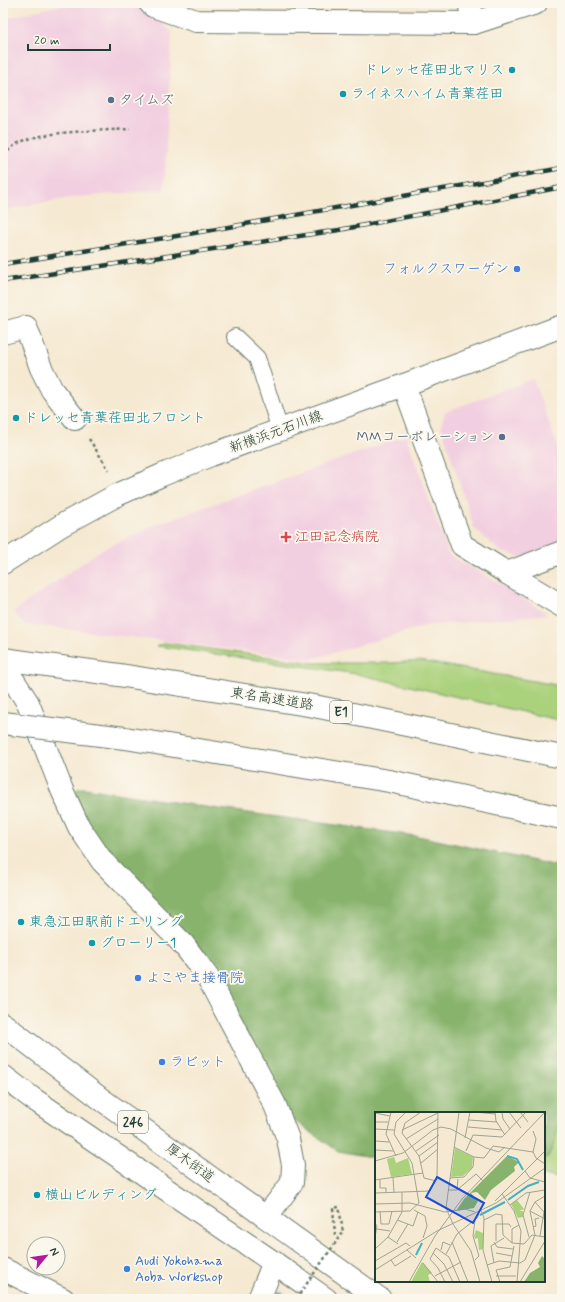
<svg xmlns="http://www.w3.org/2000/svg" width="565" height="1302" font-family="Mynerve,'Klee One',sans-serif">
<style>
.built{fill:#f2cfe0}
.green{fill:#aad17c;stroke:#648758}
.forest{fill:#87b36c;stroke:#537850}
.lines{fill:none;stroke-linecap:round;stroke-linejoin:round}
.stream{stroke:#44b0c2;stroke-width:8}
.lane-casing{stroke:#6a796b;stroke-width:18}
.street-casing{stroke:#6a796b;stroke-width:24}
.secondary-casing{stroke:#6a796b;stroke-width:24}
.highway-casing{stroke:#6a796b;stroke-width:24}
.path{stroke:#6a796b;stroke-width:2.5;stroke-dasharray:3 3;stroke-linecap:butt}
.lane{stroke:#fff;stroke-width:16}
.street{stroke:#fff;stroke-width:22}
.secondary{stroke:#fff;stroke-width:22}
.highway{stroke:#fff;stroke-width:22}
.rail-casing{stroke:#1f3d34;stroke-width:4.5}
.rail{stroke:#fbf7ec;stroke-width:3;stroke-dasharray:9;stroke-linecap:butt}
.highway-bridge-casing{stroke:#6a796b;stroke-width:24;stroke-linecap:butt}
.path-bridge{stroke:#6a796b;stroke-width:2.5;stroke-dasharray:3 3;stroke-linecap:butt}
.highway-bridge{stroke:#fff;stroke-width:22}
.culture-dot{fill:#0f9aa8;stroke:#fbf7ec;stroke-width:1.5}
.service-dot{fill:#5c6f8a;stroke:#fbf7ec;stroke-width:1.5}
.shop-dot{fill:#3f7fe0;stroke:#fbf7ec;stroke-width:1.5}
.health-dot{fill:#e0444e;stroke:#fbf7ec;stroke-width:1.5}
.labels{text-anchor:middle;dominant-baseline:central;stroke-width:3.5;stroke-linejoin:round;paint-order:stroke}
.shield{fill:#fbf7ec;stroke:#61756b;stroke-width:1}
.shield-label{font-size:13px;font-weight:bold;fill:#1f3d34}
.culture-label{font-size:14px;fill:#0d838f;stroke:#fbf7ec;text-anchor:start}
.service-label{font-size:14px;fill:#4e5e75;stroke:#fbf7ec;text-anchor:start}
.shop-label{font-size:14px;fill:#366cbe;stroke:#fbf7ec;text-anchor:start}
.street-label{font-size:14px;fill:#1f3d34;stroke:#fbf7ec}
.health-label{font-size:14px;fill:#be3a42;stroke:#fbf7ec;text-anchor:start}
.inset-river{fill:none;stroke:#44b0c2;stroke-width:2}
.inset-road{fill:none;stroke:#9fa492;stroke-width:1}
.view{fill:#1d4ed8;fill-opacity:0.15;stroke:#1d4ed8;stroke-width:2}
.inset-edge{fill:none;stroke:#1f3d34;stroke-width:2}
</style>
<rect width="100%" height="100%" fill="#fbf7ec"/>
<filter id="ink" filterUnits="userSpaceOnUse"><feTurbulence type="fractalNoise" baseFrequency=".025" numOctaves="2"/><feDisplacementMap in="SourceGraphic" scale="8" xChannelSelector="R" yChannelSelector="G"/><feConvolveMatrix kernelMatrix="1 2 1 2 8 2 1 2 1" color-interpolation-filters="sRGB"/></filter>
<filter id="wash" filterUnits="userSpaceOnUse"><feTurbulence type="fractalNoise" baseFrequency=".012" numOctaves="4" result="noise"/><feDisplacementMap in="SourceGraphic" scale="16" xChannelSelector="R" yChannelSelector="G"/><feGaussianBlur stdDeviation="0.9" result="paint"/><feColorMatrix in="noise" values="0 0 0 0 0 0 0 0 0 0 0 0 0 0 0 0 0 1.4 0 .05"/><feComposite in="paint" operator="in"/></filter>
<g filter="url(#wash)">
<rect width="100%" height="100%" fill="#f5e9d1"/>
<g class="built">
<polygon points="69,3 137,3 172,32 164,190 76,197 3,210 3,19"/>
<polygon points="533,379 562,459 562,543 526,559 501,552 474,528 441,425 445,412"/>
<polygon points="406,436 449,555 491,578 548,614 425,626 312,659 23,624 13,612 101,550 157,524"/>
</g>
<g class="green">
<polygon points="165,643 314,663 391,663 420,661 562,686 562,721 357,674 157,646"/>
<polygon points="562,1105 562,1179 544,1175 544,1158 549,1156 560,1118"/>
</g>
<polygon class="forest" points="78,788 85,788 212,808 423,837 562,867 562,1105 556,1138 549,1156 544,1158 544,1113 376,1113 376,1158 338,1151 289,1117 252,1056 205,952 112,860 75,807 75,794"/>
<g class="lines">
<polyline class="stream" points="279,1299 280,1295"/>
</g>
</g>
<g filter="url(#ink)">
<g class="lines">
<defs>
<polyline id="lane" points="235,337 257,358 280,430"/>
<g id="street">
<polyline points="150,3 153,6 196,21 474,23 536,3"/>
<polyline points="469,3 474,23"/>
<polyline points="3,333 26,327 41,368 52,390 75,419"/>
<polyline points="404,385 462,545 507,573 562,552"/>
<polyline points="507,573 562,606"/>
<polyline points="3,664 28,703 62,790 79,827 102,861 184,945 207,976 275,1105 288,1139 293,1165 292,1183 266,1217"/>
<polyline points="3,1269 63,1299"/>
<polyline points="259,1299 274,1262"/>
</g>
<polyline id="secondary" points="3,563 62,525 117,495 162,475 211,455 404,385 562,326"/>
<g id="highway">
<polyline points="3,659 119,675 314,706 562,757"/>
<polyline points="125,738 389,781 562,818"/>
<polyline points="3,1024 101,1099 380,1299"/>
<polyline points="3,1076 32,1098 279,1266 326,1299"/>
</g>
</defs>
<use href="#lane" class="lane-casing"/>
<use href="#street" class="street-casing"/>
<use href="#secondary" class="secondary-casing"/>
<use href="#highway" class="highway-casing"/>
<g class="path">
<path d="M 3,155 C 7,152 11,148 15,145 C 38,130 101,131 130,129"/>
<polyline points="89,439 109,470"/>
<polyline points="335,1235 333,1208 339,1207 343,1232"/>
</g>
<use href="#lane" class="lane"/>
<use href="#street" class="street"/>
<use href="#secondary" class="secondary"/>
<use href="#highway" class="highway"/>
<defs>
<g id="rail">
<polyline points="3,264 183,235 562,168"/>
<polyline points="3,281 339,230 562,187"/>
</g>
</defs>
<use href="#rail" class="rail-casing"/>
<use href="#rail" class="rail"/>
<defs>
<polyline id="highway-bridge" points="3,723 125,738"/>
</defs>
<use href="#highway-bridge" class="highway-bridge-casing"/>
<polyline class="path-bridge" points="296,1299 343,1232"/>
<use href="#highway-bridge" class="highway-bridge"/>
</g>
</g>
<g class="culture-dot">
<circle cx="512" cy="70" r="4"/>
<circle cx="343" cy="94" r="4"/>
<circle cx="16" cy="418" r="4"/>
<circle cx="21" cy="922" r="4"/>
<circle cx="92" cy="943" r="4"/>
<circle cx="37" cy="1195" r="4"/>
</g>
<g class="service-dot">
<circle cx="111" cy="100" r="4"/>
<circle cx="502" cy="437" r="4"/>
</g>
<g class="shop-dot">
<circle cx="517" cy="269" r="4"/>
<circle cx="138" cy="978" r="4"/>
<circle cx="162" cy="1062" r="4"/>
<circle cx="127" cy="1269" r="4"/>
</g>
<path class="health-dot" d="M284 531h4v4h4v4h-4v4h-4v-4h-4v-4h4z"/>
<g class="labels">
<g class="shield">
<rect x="330" y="701" width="22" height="22" rx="3"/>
<rect x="118" y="1111" width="30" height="22" rx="3"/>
</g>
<g class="shield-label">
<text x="341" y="712">E1</text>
<text x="133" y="1122">246</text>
</g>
<g class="culture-label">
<text x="504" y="70" text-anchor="end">ドレッセ荏田北マリス</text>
<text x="351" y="94">ライネスハイム青葉荏田</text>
<text x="24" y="418">ドレッセ青葉荏田北フロント</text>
<text x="29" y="922">東急江田駅前ドエリング</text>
<text x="100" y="943">グローリー1</text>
<text x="45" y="1195">横山ビルディング</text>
</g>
<g class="service-label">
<text x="119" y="100">タイムズ</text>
<text x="494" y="437" text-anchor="end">MMコーポレーション</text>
</g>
<g class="shop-label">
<text x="509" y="269" text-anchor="end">フォルクスワーゲン</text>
<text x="146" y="978">よこやま接骨院</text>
<text x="170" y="1062">ラビット</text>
<text x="135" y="1261">Audi Yokohama<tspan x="135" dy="16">Aoba Workshop</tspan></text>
</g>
<g class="street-label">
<text transform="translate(276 432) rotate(-20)">新横浜元石川線</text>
<text transform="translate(272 699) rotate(9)">東名高速道路</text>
<text transform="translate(190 1163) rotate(36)">厚木街道</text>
</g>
<g class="health-label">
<text x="295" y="537">江田記念病院</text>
</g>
</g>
<g transform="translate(375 1112)">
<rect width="170" height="170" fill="#f5e9d1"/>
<path d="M 80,36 L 98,45 L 97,56 L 88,64 L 76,65 ZM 19,45 L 21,51 L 33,46 L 37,62 L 16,65 L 12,47 ZM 142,88 L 149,97 L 144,99 L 148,99 L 148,105 L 143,106 L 136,92 ZM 101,118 L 108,121 L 108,137 L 104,138 L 103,126 L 100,127 L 99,124 ZM 47,150 L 57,161 L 53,163 L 55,170 L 36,170 Z" fill="#aad17c"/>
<path d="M 132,44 L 144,50 L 139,55 L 140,59 L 116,78 L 110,88 L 102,80 L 96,81 L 103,89 L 99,96 L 81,99 L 89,87 ZM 167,144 L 170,147 L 170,170 L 149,170 L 155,161 L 165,155 L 163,151 Z" fill="#87b36c"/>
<path class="inset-river" d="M 132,44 L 142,47 L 148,58M 133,88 L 153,74 L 164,70M 105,103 L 130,90M 41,143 L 47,131"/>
<path class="inset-road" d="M 16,0 L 11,22 L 21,44M 46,0 L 30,11 L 27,21 L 44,44 L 49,66 L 61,69M 84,0 L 71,96 L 78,112 L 96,139 L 105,170M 99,0 L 120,2M 120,0 L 121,9 L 130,23M 127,0 L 128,7 L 135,17M 134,0 L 146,16M 145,0 L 153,10M 0,1 L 15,4M 94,8 L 122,10M 0,10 L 13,10M 93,15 L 127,18M 0,17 L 19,18M 27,18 L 63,1M 158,19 L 161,27 L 158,40 L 161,46 L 170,52M 90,26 L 95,0M 31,27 L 63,7M 0,29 L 14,30M 79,35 L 99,45 L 109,46 L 118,34 L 158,40M 0,38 L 18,39M 41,39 L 64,23M 91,39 L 98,23 L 127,25 L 151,0M 44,44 L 63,30M 0,49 L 28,41 L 58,18 L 66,15 L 76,17 L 111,36 L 124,40 L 130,35M 46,51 L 63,37M 150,59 L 155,66 L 170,70M 18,66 L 19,80M 75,66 L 89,65 L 98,55 L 99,45M 0,68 L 48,61M 5,68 L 5,76 L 11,76 L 11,80M 73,78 L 82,78 L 83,67M 82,78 L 101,62 L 108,69M 0,81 L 55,79 L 62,66 L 63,0M 127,82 L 139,99 L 146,119 L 142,170M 120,89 L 170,39M 160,90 L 169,100 L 165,124M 0,92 L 35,91 L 70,100 L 90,97 L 100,100M 135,93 L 151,81 L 170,78M 39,98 L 50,104 L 52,114 L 48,126M 106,98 L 109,106 L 108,138 L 117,170M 5,99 L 6,112 L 14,112 L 17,99M 155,99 L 170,107M 0,100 L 35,99 L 44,91 L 37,51 L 19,22 L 21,10 L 31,0M 22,108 L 38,114 L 43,100M 100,108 L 98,124 L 104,144 L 100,148M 109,108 L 121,102 L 127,103 L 128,123 L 137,131 L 149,132 L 157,123 L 170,125M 0,111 L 2,114 L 0,125M 158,115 L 161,114 L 160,107 L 164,106M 2,117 L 15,119M 13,125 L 23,132M 154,125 L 148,103 L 155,80M 121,129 L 121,112 L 134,112 L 136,115M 22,130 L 33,112M 77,130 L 93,170M 119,130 L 122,135 L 138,137M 137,131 L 137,117 L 144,113M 0,137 L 13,125 L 27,100 L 27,80M 32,138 L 41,146M 66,138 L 68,130 L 75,133M 58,141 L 69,152 L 78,170M 121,141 L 137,144M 71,142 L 82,122 L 102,106 L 104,103 L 102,101M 16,148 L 20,154 L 36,144M 0,149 L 31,131 L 35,134M 48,151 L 63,170M 119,151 L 116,134 L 129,126M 112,153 L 124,149 L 145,151 L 150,148 L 160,123 L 155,99 L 160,90 L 170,84M 0,158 L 62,119 L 121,91 L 170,56M 60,164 L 86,150M 121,164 L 141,164M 34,170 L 60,124 L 87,87 L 170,0M 70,170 L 63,156 L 55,147 L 61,136 L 74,145 L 85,170M 125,170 L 121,158 L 135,155 L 139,134M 145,170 L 170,129"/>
<path class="view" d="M 62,65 L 109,91 L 98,111 L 51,85 Z"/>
<rect width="170" height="170" class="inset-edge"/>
</g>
<rect width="565" height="1302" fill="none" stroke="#fbf7ec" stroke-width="16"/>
<g transform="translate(46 1256) rotate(61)"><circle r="19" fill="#fbf7ec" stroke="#a3ada2"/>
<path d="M0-3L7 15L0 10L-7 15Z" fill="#b5179e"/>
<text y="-6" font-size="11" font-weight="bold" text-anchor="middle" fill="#1f3d34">N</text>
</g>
<path d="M28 44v6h82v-6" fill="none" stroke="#1f3d34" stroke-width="2"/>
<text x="34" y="44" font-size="12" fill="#1f3d34" stroke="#fbf7ec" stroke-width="3" paint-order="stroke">20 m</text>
</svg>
